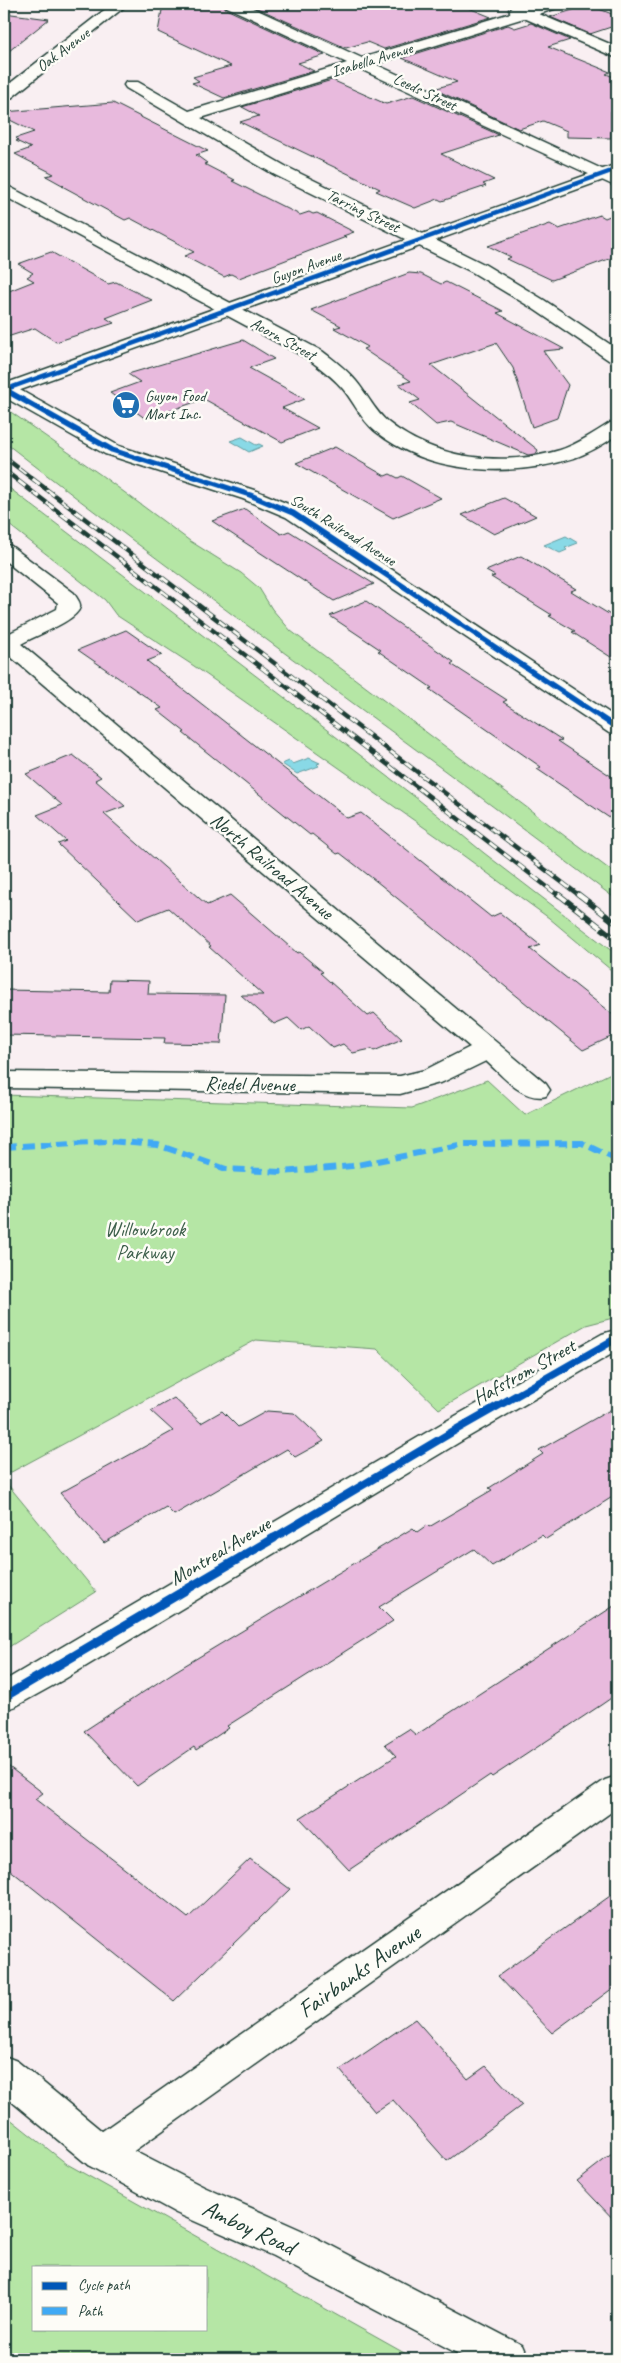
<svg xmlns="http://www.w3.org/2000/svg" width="621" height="2363" font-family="Caveat,sans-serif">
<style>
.green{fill:#b5e6a5;stroke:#6a926c;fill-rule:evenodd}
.water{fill:#89d9e6;stroke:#5f9b9f}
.building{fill:#e8badd;stroke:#1f3d34}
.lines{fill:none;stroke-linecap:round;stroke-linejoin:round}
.street-casing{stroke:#1f3d34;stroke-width:3}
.secondary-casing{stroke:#1f3d34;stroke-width:3}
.street{fill:#fdfcf7;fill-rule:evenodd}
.secondary{fill:#fdfcf7;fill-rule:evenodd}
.rail-far1-casing{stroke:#1f3d34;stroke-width:4.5}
.rail-casing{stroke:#1f3d34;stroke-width:5.5}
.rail-far1{stroke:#fdfcf7;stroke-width:3;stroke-dasharray:9;stroke-linecap:butt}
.rail{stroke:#fdfcf7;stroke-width:4;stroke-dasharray:11;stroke-linecap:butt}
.quiet{stroke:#3fa9f5;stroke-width:6;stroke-dasharray:12 6;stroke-linecap:butt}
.cycleway-far3-casing{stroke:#fdfcf7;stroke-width:6}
.cycleway-far2-casing{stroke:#fdfcf7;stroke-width:8}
.cycleway-far1-casing{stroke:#fdfcf7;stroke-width:11}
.cycleway-casing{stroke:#fdfcf7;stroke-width:12}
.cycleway-far3{stroke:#0057b8;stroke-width:4.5}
.cycleway-far2{stroke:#0057b8;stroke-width:5.5}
.cycleway-far1{stroke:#0057b8;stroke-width:8}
.cycleway{stroke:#0057b8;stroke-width:9}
.labels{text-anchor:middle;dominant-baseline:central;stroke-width:5;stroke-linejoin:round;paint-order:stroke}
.far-street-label{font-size:16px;fill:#1f3d34;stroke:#fdfcf7}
.far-poi-label{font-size:16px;fill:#1f3d34;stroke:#fdfcf7;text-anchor:start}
.street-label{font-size:20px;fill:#1f3d34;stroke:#fdfcf7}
.park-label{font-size:20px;fill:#3d5f4b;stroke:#fdfcf7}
.near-street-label{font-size:24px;fill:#1f3d34;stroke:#fdfcf7}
</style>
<rect width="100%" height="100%" fill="#f9eff2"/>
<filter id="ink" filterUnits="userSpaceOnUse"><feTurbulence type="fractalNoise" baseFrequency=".02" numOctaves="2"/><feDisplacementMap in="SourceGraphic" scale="10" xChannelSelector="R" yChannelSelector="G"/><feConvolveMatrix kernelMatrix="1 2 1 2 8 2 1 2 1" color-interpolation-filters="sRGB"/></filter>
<g filter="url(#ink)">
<g class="green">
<path d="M 5,408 L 101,475 L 190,541 L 241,573 L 259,588 L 272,609 L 291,631 L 617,875 L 617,900 C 415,745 205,599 4,442 Z"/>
<polygon points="4,484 419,800 484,853 617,955 617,975 549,918 442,840 194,666 116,615 105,600 4,521"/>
<polygon points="617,1070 617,1317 586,1325 439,1409 377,1349 256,1340 4,1476 4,1095 412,1108 487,1080 525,1115"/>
<polygon points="4,1480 96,1592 4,1650"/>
<path d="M 4,2114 L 67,2164 L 415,2359 L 4,2359 ZM 34,2267 L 206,2267 L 206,2329 L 34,2329 Z"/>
</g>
<g class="water">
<polygon points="242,437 256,445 259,444 263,446 249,452 230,441"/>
<polygon points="566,536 578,543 565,548 567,550 560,553 544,545"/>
<polygon points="309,758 320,763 317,764 319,766 297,774 282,764 289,761 293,764"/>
</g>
<g class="building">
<polygon points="184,4 223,4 226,9 325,55 298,63 314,71 224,98 192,83 199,81 193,77 231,66 158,32 162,10"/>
<polygon points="248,4 459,4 491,17 384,49 367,42 346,48"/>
<polygon points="589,5 617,16 617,25 590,34 550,17"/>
<polygon points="4,13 49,19 4,55"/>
<polygon points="531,23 570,40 548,47 610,72 606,74 617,78 617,114 611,111 611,138 567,137 567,131 543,121 519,129 434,89 457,82 402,58 508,25 515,28"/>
<polygon points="332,80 386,104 413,96 499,135 441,154 494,180 483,184 486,186 442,201 438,199 415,208 376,191 380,189 240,122 259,116 242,107"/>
<polygon points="113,103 208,151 196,155 207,163 204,164 235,180 232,181 300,215 309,212 313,214 317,213 354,232 343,236 346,237 239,278 231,274 224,277 184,256 194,252 130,218 125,220 62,186 64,186 46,176 54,174 15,154 31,148 16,141 18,140 16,138 34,132 4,117 4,112"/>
<polygon points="617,213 617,256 552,280 507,259 511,257 488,246 550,224 559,229 600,215 605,218"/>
<polygon points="51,252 108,284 116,282 152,300 106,318 114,323 56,342 35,328 4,338 4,293 34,281 27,277 33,273 18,264"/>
<polygon points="409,273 421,274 441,284 446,282 503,311 497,313 564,349 543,351 568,385 557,418 532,427 513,368 496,343 431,365 538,450 536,454 528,455 451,422 436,425 410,403 420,400 399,384 411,381 363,349 368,347 334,328 341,326 311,310"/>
<polygon points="243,340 274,359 249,368 305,399 282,408 318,428 282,442 204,399 146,419 110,393 140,382 128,374"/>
<polygon points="335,447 385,476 390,474 398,478 402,476 441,498 393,518 296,463"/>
<polygon points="504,498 536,516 494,534 462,515"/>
<polygon points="245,509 281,534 289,531 374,584 334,601 212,521"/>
<polygon points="521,556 576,589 571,591 617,619 617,661 578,636 572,632 575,631 549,616 552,615 491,577 495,576 486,571"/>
<polygon points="366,601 454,662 451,664 507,700 503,702 562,740 558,741 617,780 617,823 537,769 541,767 429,689 432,688 378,651 381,650 330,616"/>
<polygon points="126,630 162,655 147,661 347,818 361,813 491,917 500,913 540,945 530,949 617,1018 617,1034 583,1050 381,885 340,853 337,854 312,834 310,835 183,733 185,732 157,710 162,708 78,650"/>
<polygon points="73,755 101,777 95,780 125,806 104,814 207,905 230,895 297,953 299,952 323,972 320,973 368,1016 374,1013 402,1039 374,1051 371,1049 353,1053 343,1044 333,1048 309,1026 301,1030 288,1018 274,1024 241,995 263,995 209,947 211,946 168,908 138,920 58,844 66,841 37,815 62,805 26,774"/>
<polygon points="110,980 149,981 148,994 225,995 221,1044 164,1043 165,1038 4,1035 4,990 109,992"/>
<polygon points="174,1398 201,1423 222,1411 238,1427 267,1411 294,1413 324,1441 295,1457 287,1449 174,1515 166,1507 104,1543 60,1493 173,1431 151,1411"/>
<polygon points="617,1406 617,1494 546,1539 542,1535 492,1566 474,1549 379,1607 393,1621 227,1726 229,1728 196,1750 194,1747 137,1786 84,1731 174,1672 413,1528 417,1532 427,1525 429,1527 492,1490 489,1488 543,1454 539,1450"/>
<polygon points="617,1604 617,1694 601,1705 492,1777 490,1775 349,1870 300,1818 396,1756 385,1744 409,1729 416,1735"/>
<polygon points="4,1763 43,1793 35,1799 188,1918 250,1859 290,1889 174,2001 4,1865"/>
<polygon points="617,1891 617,1985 552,2033 498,1976"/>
<polygon points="415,2019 468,2079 486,2066 522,2105 447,2161 393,2100 375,2112 340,2070"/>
<polygon points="617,2150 617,2223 577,2181"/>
</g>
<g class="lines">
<defs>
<g id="street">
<polygon points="112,4 128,4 10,99 4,101 4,88"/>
<path d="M 225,4 L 244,4 L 362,58 L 511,13 L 509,10 L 512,7 C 518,5 523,8 528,7 C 540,5 550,4 562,4 L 560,7 L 539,14 L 617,47 L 617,58 L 524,18 L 375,64 L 617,176 L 617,187 L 360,69 L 201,118 L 287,167 L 484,264 L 544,300 L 617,349 L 617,363 L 610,361 L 532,308 L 472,272 L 275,175 L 126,88 L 124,85 L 126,82 L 138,82 L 189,111 L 347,63 L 227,7 Z"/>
<path d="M 4,184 L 322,351 C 334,360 346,369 356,381 C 367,394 375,412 389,423 C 436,460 504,467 560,450 C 578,444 594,433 610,423 L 617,421 L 617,435 C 604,444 589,453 574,458 C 510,478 429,475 375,431 C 361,420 354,402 343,389 C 333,377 320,368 308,359 L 4,196 Z"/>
<polygon points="4,383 11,385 119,446 257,491 300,509 617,718 617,735 609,733 286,517 243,499 105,454 4,397"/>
<path d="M 4,544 L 11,546 L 74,593 C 76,598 81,602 80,607 C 77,621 34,636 21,644 L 546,1084 L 550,1090 L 546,1096 C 523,1102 502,1075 486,1061 L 443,1082 L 400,1094 L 4,1088 L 4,1072 L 400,1076 L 425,1070 L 470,1047 L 4,651 L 4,636 L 57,609 L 58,603 L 4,560 Z"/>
<polygon points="612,1331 617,1331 617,1351 463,1440 63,1680 16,1706 4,1710 4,1681 441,1424 602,1334"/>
<polygon points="617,1776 617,1808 114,2165 101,2170 88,2165 82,2153 88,2141 605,1780"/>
</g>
<g id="secondary">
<polygon points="617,164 617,175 4,396 4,384"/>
<polygon points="4,2056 17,2061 114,2141 204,2187 301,2230 522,2345 528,2359 468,2359 273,2256 176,2213 88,2165 4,2095"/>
</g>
</defs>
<use href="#street" class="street-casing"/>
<use href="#secondary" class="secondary-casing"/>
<use href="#street" class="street"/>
<use href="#secondary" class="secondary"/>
<defs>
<g id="rail-far1">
<polyline points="4,457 580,896"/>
<polyline points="4,470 559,896"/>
</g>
<g id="rail">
<polyline points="558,894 617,940"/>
<polyline points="578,894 617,924"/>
</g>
</defs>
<use href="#rail-far1" class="rail-far1-casing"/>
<use href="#rail" class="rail-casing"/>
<use href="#rail-far1" class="rail-far1"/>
<use href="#rail" class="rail"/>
<polyline class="quiet" points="4,1147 108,1141 158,1145 226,1169 281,1172 352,1166 464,1144 582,1143 617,1160"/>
<defs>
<g id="cycleway-far3">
<polyline points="4,389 11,393"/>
<polyline points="4,390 617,169"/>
</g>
<polyline id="cycleway-far2" points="9,392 112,450 250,495 293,513 617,728"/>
<polyline id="cycleway-far1" points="272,1539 452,1432 612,1341 617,1341"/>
<polyline id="cycleway" points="4,1697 274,1538"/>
</defs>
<use href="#cycleway-far3" class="cycleway-far3-casing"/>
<use href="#cycleway-far2" class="cycleway-far2-casing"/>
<use href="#cycleway-far1" class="cycleway-far1-casing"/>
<use href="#cycleway" class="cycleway-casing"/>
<use href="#cycleway-far3" class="cycleway-far3"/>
<use href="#cycleway-far2" class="cycleway-far2"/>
<use href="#cycleway-far1" class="cycleway-far1"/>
<use href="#cycleway" class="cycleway"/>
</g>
</g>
<defs>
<symbol id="supermarket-disc" viewBox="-11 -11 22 22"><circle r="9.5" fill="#1f6fb2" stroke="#fdfcf7"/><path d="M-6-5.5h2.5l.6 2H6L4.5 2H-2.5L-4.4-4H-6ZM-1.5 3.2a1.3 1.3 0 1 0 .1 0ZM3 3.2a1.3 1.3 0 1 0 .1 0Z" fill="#fff"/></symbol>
</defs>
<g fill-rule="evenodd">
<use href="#supermarket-disc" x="110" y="389" width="32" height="32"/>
</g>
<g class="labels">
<g class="far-street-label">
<text transform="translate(63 50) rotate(-37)">Oak Avenue</text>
<text transform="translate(372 60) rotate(-17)">Isabella Avenue</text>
<text transform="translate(425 92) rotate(25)">Leeds Street</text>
<text transform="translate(363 211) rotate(26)">Tarring Street</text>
<text transform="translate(306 267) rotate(-20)">Guyon Avenue</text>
<text transform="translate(283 339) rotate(29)">Acorn Street</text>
<text transform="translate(343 530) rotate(32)">South Railroad Avenue</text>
</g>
<g class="far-poi-label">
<text x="145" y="396">Guyon Food<tspan x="145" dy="18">Mart Inc.</tspan></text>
</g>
<g class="street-label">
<text transform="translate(272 866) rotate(40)">North Railroad Avenue</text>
<text transform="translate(250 1084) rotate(1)">Riedel Avenue</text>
<text transform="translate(524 1372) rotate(-29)">Hafstrom Street</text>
<text transform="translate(220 1551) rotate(-31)">Montreal Avenue</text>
</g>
<g class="park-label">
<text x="145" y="1229">Willowbrook<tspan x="145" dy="23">Parkway</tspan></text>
</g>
<g class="near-street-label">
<text transform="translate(359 1971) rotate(-35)">Fairbanks Avenue</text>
<text transform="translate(249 2227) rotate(25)">Amboy Road</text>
</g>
</g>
<rect width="621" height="2363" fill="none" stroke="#fdfcf7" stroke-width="20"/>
<rect x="10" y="10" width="601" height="2343" fill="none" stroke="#1f3d34" stroke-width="2" filter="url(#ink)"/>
<rect x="32" y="2266" width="175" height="65" fill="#fdfcf7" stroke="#a4b0a9"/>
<rect x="42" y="2282" width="25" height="8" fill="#0057b8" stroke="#a4b0a9"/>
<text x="78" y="2290" font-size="15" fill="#1f3d34">Cycle path</text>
<rect x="42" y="2307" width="25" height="8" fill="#3fa9f5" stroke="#a4b0a9"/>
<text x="78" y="2316" font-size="15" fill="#1f3d34">Path</text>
</svg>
